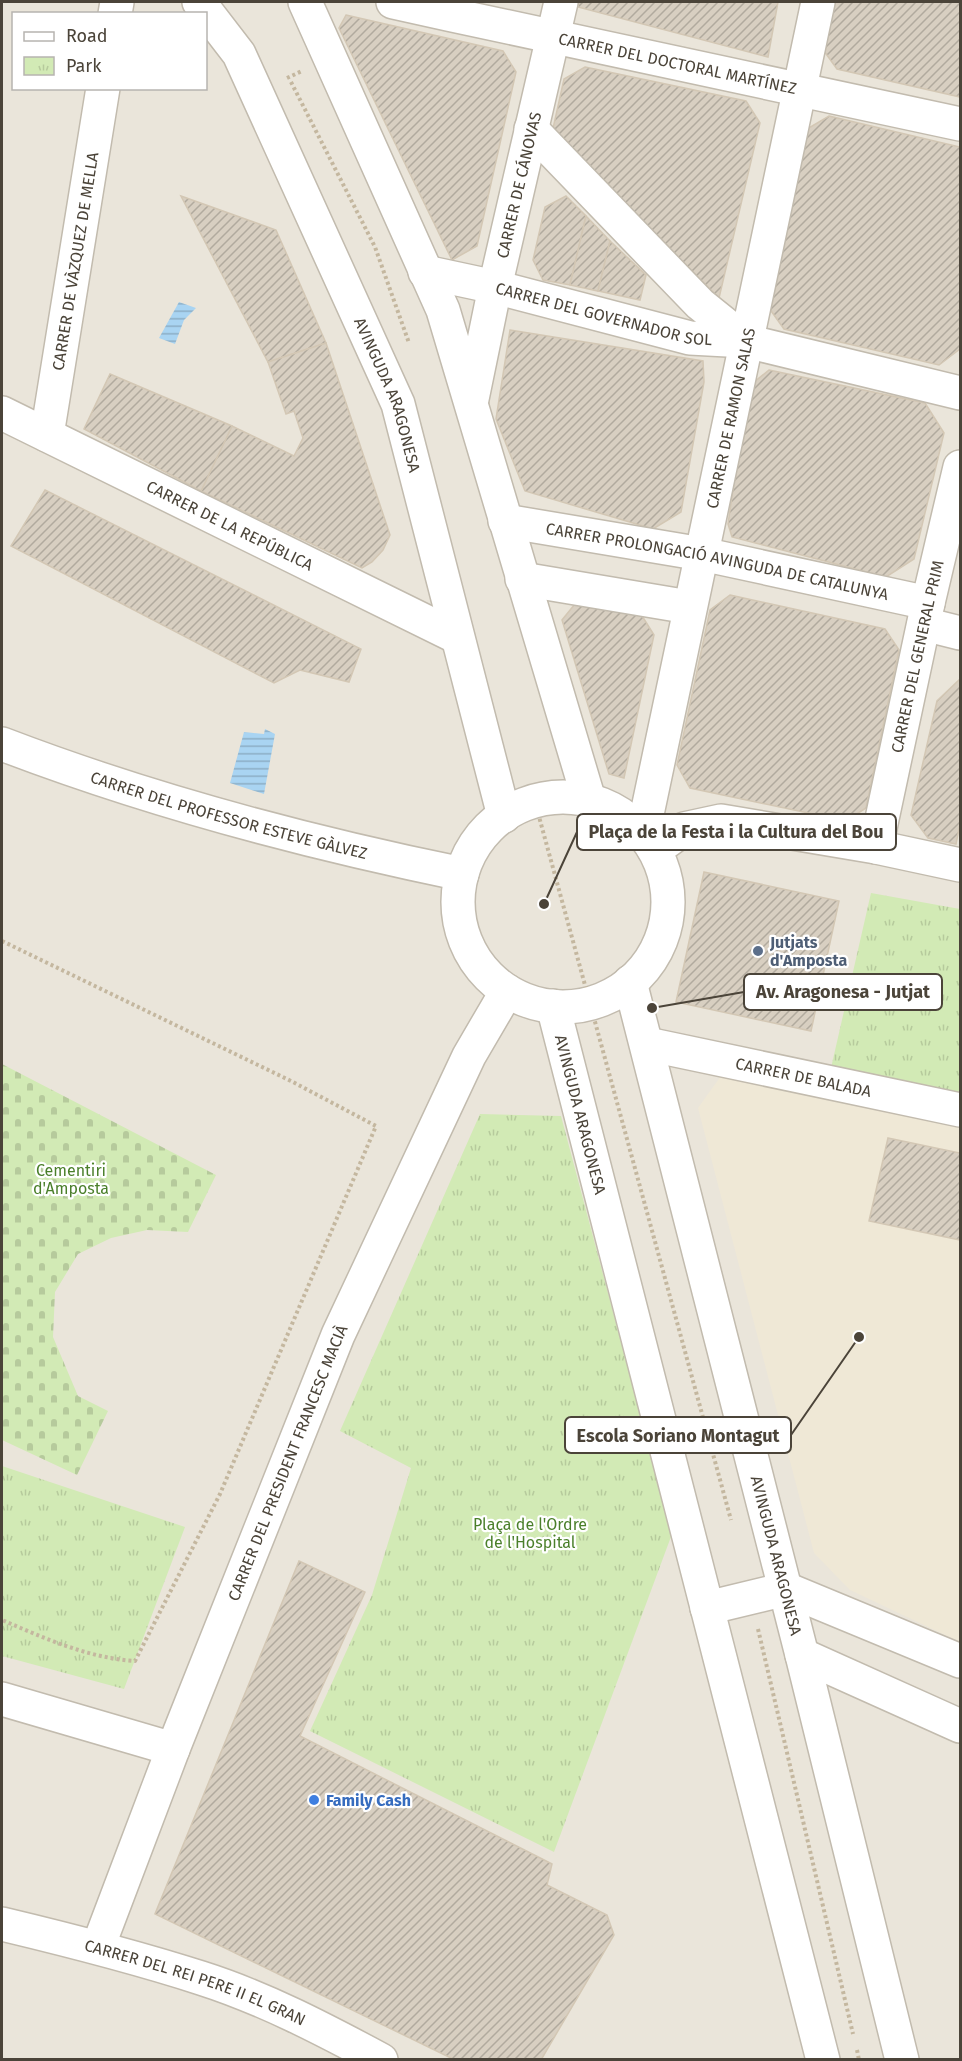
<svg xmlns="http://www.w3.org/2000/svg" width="962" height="2061" font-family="'Fira Sans',sans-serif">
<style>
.residential{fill:#eae5da;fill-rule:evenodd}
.education{fill:#efe8d6}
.cemetery{fill:url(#cemetery-stones)}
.park{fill:url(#park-tufts)}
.water{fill:url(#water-rules)}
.building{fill:url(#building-hatch);stroke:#d3c7b4;stroke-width:1.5}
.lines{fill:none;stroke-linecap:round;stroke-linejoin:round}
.minor-casing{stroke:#c2bbae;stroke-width:36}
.path{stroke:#c4b79f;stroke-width:4;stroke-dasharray:3 3;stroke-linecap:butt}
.minor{stroke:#fff;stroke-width:33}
.service-dot{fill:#5c6f8a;stroke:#fff;stroke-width:2}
.shop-dot{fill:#3f7fe0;stroke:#fff;stroke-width:2}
.labels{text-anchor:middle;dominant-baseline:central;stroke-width:4.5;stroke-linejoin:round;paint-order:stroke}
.street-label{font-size:16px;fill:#4b4439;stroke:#fff}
.service-label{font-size:16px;font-weight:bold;fill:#4e5e75;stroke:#fff;text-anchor:start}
.park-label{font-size:16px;fill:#4a7f2a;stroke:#fff}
.shop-label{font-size:16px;font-weight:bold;fill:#366cbe;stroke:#fff;text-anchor:start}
.leader{fill:none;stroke:#4b4439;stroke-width:2}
.callout-dot{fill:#4b4439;stroke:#fff;stroke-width:2}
.callout{fill:#fff;stroke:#4b4439;stroke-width:2}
.callout-label{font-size:18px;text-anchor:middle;font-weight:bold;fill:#4b4439}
</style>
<defs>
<pattern id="cemetery-stones" width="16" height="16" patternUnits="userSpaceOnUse" patternTransform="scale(1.5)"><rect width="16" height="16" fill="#d2eab5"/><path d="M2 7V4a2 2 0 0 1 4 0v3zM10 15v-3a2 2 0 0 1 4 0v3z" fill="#b6ca9c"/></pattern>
<pattern id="park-tufts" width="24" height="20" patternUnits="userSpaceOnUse" patternTransform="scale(1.5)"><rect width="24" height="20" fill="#d2eab5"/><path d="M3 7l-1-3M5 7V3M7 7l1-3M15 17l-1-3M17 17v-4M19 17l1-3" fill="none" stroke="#b6ca9c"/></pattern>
<pattern id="water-rules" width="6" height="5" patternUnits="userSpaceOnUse" patternTransform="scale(1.5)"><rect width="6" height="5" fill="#a9d4f2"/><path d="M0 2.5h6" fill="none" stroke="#8caec5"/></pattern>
<pattern id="building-hatch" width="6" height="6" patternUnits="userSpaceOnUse" patternTransform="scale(1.5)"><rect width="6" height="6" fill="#d8cfc1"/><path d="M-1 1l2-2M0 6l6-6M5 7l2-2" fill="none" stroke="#b1aa9e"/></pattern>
</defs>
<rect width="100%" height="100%" fill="#f6f3ec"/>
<path class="residential" d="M 2,2 L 960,2 L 960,2059 L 2,2059 ZM 14,14 L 206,14 L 206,88 L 14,88 Z"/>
<polygon class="education" points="726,1069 960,1121 960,1642 850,1590 814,1553 698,1108"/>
<polygon class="cemetery" points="2,1064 216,1175 188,1232 147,1230 111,1238 78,1254 55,1292 53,1337 78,1396 108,1411 77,1475 2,1440"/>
<g class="park">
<polygon points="871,893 960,909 960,1096 831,1068"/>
<polygon points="480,1114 561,1116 672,1534 554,1852 310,1731 372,1595 411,1468 340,1431"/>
<polygon points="2,1466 185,1527 124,1689 2,1656"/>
</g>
<g class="water">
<polygon points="179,302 196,308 184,320 175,344 159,338"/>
<polygon points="265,729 275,734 264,794 230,783 244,732 264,734"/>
</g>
<g class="building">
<polygon points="579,2 778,2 768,57 578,7"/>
<polygon points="835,2 960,2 960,97 837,69 824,51"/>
<polygon points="346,15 503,51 516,72 477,246 452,260 339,28"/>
<polygon points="585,67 746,101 760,123 719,298 552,133 564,79"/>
<polygon points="829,116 960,147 960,349 939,365 784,329 769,308 807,129"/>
<polygon points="181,196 276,230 326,343 268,362"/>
<polygon points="566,196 586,216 570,285 543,280 533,260 545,207"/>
<polygon points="586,216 610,241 598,291 570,285"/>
<polygon points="610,241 646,275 640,300 598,291"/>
<polygon points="510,330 703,361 704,382 681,512 653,529 525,491 496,419"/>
<polygon points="326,343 390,535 383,550 372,562 362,568 201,491 232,426 294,456 303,438 294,411 286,414 268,362"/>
<polygon points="769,370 925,403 944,433 914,559 886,577 732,537 728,524 748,387"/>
<polygon points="110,374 232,426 201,491 84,429"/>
<polygon points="45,490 361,649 349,682 300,670 274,683 11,546"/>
<polygon points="730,595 885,629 899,650 866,808 846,821 690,788 677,765 710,610"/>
<polygon points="579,599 639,611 654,635 624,778 609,774 562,620"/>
<polygon points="960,679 960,824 956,844 928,838 911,815 937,701"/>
<polygon points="704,872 839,901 811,1031 676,1002"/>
<polygon points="888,1138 960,1153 960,1240 869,1221"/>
<polygon points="299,1561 365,1592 300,1736 552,1864 547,1885 607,1915 614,1935 541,2060 455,2060 155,1914"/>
</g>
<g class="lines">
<defs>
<g id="minor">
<path id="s1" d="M 199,2 L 239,54 L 398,404 L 504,816"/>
<polyline points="305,2 443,310 589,800"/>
<path id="s2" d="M 393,2 C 582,44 772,82 960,124"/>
<polyline points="115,14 117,2"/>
<polyline points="531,129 700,304 746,341"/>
<path id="s3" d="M 425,272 L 495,287 L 690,338 L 746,341 L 960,393"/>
<path id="s4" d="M 472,399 L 495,287 L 561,2"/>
<path id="s5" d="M 2,413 L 457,637"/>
<path id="s6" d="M 47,435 L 103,88"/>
<path id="s7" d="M 505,521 L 702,554 L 928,603"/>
<polyline points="522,579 689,607"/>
<polyline points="924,624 960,633"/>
<path id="s8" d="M 2,744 C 151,801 306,842 462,874"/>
<circle cx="563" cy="902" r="105"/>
<path id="s9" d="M 643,833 L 818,2"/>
<path id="s10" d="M 876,847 L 928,603 L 960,467"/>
<polyline points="655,850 684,829 721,821 876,847 960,865"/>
<path id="s11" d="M 630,982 L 802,1655 L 902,2060"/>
<path id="s12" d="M 553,1006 L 823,2060"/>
<path id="s13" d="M 647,1044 L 960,1110"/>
<polyline points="786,1589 960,1661"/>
<polyline points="707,1608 786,1589"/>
<polyline points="802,1655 960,1726"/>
<polyline points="2,1699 173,1749"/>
<path id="s14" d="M 2,1924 C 69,1940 136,1957 201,1978 C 264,1998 323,2029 381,2060"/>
<path id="s15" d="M 98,1947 L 173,1749 L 338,1335 L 469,1056 L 507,991"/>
</g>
</defs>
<use href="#minor" class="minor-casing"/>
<g class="path">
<polyline points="287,78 302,71"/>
<polyline points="291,82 375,247 409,343"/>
<polyline points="538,813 731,1520"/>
<path d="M 2,941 L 291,1081 L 376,1126 L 220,1494 L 135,1661 C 88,1658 44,1638 2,1620"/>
<polyline points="758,1629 853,2034"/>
<polyline points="857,2050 859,2060"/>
</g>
<use href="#minor" class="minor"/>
</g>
<circle class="service-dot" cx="758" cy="951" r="6"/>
<circle class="shop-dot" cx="314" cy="1800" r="6"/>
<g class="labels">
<g class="street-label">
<text stroke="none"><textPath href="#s2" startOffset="291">CARRER DEL DOCTORAL MARTÍNEZ</textPath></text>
<text stroke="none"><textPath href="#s4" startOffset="219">CARRER DE CÁNOVAS</textPath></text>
<text stroke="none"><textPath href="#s6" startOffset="176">CARRER DE VÀZQUEZ DE MELLA</textPath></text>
<text stroke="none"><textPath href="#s3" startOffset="184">CARRER DEL GOVERNADOR SOL</textPath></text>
<text stroke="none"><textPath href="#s1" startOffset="438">AVINGUDA ARAGONESA</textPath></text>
<text stroke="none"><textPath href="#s9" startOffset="424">CARRER DE RAMON SALAS</textPath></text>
<text stroke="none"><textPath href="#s5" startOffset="254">CARRER DE LA REPÚBLICA</textPath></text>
<text stroke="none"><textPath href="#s7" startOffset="216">CARRER PROLONGACIÓ AVINGUDA DE CATALUNYA</textPath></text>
<text stroke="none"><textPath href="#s10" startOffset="195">CARRER DEL GENERAL PRIM</textPath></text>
<text stroke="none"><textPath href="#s8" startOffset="238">CARRER DEL PROFESSOR ESTEVE GÀLVEZ</textPath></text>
<text stroke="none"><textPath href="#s13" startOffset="160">CARRER DE BALADA</textPath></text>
<text stroke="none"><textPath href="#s12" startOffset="112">AVINGUDA ARAGONESA</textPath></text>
<text stroke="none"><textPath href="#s15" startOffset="520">CARRER DEL PRESIDENT FRANCESC MACIÀ</textPath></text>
<text stroke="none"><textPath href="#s11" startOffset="592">AVINGUDA ARAGONESA</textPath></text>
<text stroke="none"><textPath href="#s14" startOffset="202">CARRER DEL REI PERE II EL GRAN</textPath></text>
</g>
<g class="service-label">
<text x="770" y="942">Jutjats<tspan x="770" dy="18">d'Amposta</tspan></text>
</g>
<g class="park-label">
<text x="71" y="1170">Cementiri<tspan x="71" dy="18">d'Amposta</tspan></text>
<text x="530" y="1524">Plaça de l'Ordre<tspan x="530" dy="18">de l'Hospital</tspan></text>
</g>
<g class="shop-label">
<text x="326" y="1800">Family Cash</text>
</g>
</g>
<path class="leader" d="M544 904L577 832M652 1008L744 992M859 1337L791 1435"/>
<g class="callout-dot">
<circle cx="544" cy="904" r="6"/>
<circle cx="652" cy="1008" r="6"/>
<circle cx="859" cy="1337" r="6"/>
</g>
<g class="callout">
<rect x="577" y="814" width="319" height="36" rx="6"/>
<rect x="744" y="974" width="198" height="36" rx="6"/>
<rect x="565" y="1417" width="226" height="36" rx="6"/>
</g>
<g class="callout-label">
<text x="736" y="838">Plaça de la Festa i la Cultura del Bou</text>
<text x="843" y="998">Av. Aragonesa - Jutjat</text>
<text x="678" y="1442">Escola Soriano Montagut</text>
</g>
<rect width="962" height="2061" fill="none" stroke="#4b4439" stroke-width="6"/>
<rect x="12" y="12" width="195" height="78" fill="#ffffff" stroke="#b7b4b0" stroke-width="1.5"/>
<rect x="24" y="32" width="30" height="9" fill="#ffffff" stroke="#b7b4b0" stroke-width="1.5"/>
<text x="66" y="42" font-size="18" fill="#4b4439">Road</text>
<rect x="24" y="57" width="30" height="18" fill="url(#park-tufts)" stroke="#b7b4b0" stroke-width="1.5"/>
<text x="66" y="72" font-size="18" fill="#4b4439">Park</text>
</svg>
